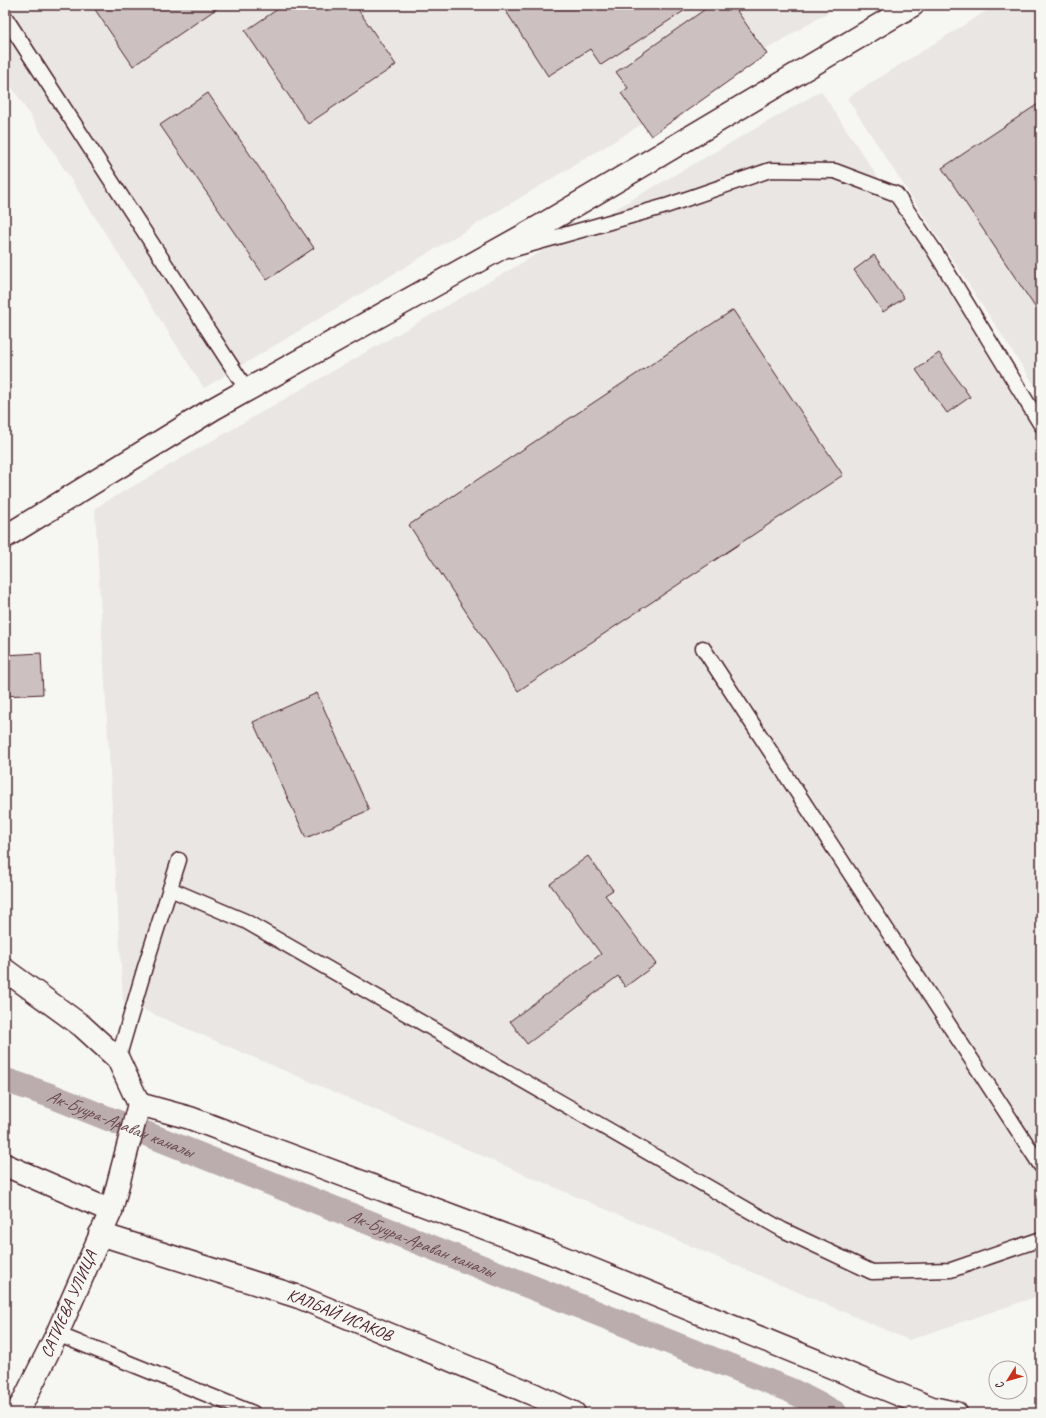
<svg xmlns="http://www.w3.org/2000/svg" width="1046" height="1418" font-family="Caveat,sans-serif">
<style>
.built{fill:#e9e6e3}
.lines{fill:none;stroke-linecap:round;stroke-linejoin:round}
.canal{stroke:#bbadae;stroke-width:25}
.building{fill:#ccc1c0;stroke:#4a1f2b}
.lane-casing{stroke:#4a1f2b;stroke-width:17}
.street-casing{stroke:#4a1f2b;stroke-width:25}
.secondary-casing{stroke:#4a1f2b;stroke-width:25}
.lane{stroke:#f6f6f2;stroke-width:14}
.street{stroke:#f6f6f2;stroke-width:22}
.secondary{stroke:#f6f6f2;stroke-width:22}
.labels{text-anchor:middle;stroke-width:4;stroke-linejoin:round;paint-order:stroke}
.street-label{font-size:17px;fill:#4a1f2b;stroke:#f6f6f2}
.water-label{font-size:18px;font-style:italic;fill:#6c4a52;stroke:#f6f6f2}
</style>
<rect width="100%" height="100%" fill="#f6f6f2"/>
<filter id="ink" filterUnits="userSpaceOnUse"><feTurbulence type="fractalNoise" baseFrequency=".025" numOctaves="2"/><feDisplacementMap in="SourceGraphic" scale="8" xChannelSelector="R" yChannelSelector="G"/><feConvolveMatrix kernelMatrix="1 2 1 2 8 2 1 2 1" color-interpolation-filters="sRGB"/></filter>
<g filter="url(#ink)">
<g class="built">
<path d="M5,5H840L204,388L5,76Z"/>
<path d="M996,5H1041V395L847,98Z"/>
<path d="M821,91L1041,426V1295L909,1340L123,1001L95,508Z"/>
</g>
<g class="lines">
<path class="canal" id="s1" d="M5,1080L49,1095L790,1390L835,1413"/>
</g>
<g class="building">
<path d="M92,5H222L133,66Z"/>
<path d="M284,5H355L396,65L308,124L245,31Z"/>
<path d="M502,5H693L601,65L590,49L548,76Z"/>
<path d="M711,5H745L737,11L767,54L651,136L621,93L628,88L616,72Z"/>
<path d="M208,93L314,248L267,280L160,125Z"/>
<path d="M1041,102V316L942,168Z"/>
<path d="M874,255L904,298L883,312L854,270Z"/>
<path d="M733,310L843,475L518,691L409,525Z"/>
<path d="M939,353L970,397L947,413L916,370Z"/>
<path d="M41,653L43,694L5,696V655Z"/>
<path d="M317,693L369,810L306,838L253,722Z"/>
<path d="M588,856L613,890L605,895L656,964L625,987L618,976L527,1044L510,1021L601,954L550,884Z"/>
</g>
<g class="lines">
<g class="lane-casing">
<g id="lane">
<path d="M5,17L247,390"/>
<path d="M511,250L666,206L770,170L835,171L896,194L934,250L1041,425"/>
<path d="M703,648L1041,1166"/>
<path d="M170,889L245,921L783,1230L872,1272L951,1270L1041,1239"/>
<path d="M118,1059L145,967L179,860"/>
<path d="M57,1334L253,1413"/>
</g>
</g>
<g class="street-casing">
<g id="street">
<path d="M5,537L213,409L537,228L913,5"/>
<path d="M139,1104L190,1118L552,1253L932,1408L956,1413"/>
<path d="M5,1165L111,1211"/>
</g>
</g>
<g class="secondary-casing">
<g id="secondary">
<path d="M5,970L82,1026L118,1059L139,1104L111,1211L57,1334L22,1404L15,1413"/>
<path id="s2" d="M100,1234L299,1297L535,1395L574,1413"/>
</g>
</g>
<use href="#lane" class="lane"/>
<use href="#street" class="street"/>
<use href="#secondary" class="secondary"/>
</g>
</g>
<g class="labels">
<g class="street-label">
<text transform="translate(68 1304) rotate(-66)" y="6">САТИЕВА УЛИЦА</text>
<text dy="6" stroke="none"><textPath href="#s2" startOffset="253">КАЛБАЙ ИСАКОВ</textPath></text>
</g>
<g class="water-label">
<text dy="6" stroke="none"><textPath href="#s1" startOffset="123">Ак-Буура-Араван каналы</textPath></text>
<text dy="6" stroke="none"><textPath href="#s1" startOffset="447">Ак-Буура-Араван каналы</textPath></text>
</g>
</g>
<rect width="1046" height="1418" fill="none" stroke="#f6f6f2" stroke-width="20"/>
<rect x="10" y="10" width="1026" height="1398" fill="none" stroke="#4a1f2b" stroke-width="1.5" filter="url(#ink)"/>
<g transform="translate(1008 1380) rotate(233)"><circle r="19" fill="#f6f6f2" stroke="#b1a0a2"/>
<path d="M0-3L7 15L0 10L-7 15Z" fill="#c8321e"/>
<text y="-6" font-size="11" font-weight="bold" text-anchor="middle" fill="#4a1f2b">С</text>
</g>
</svg>
